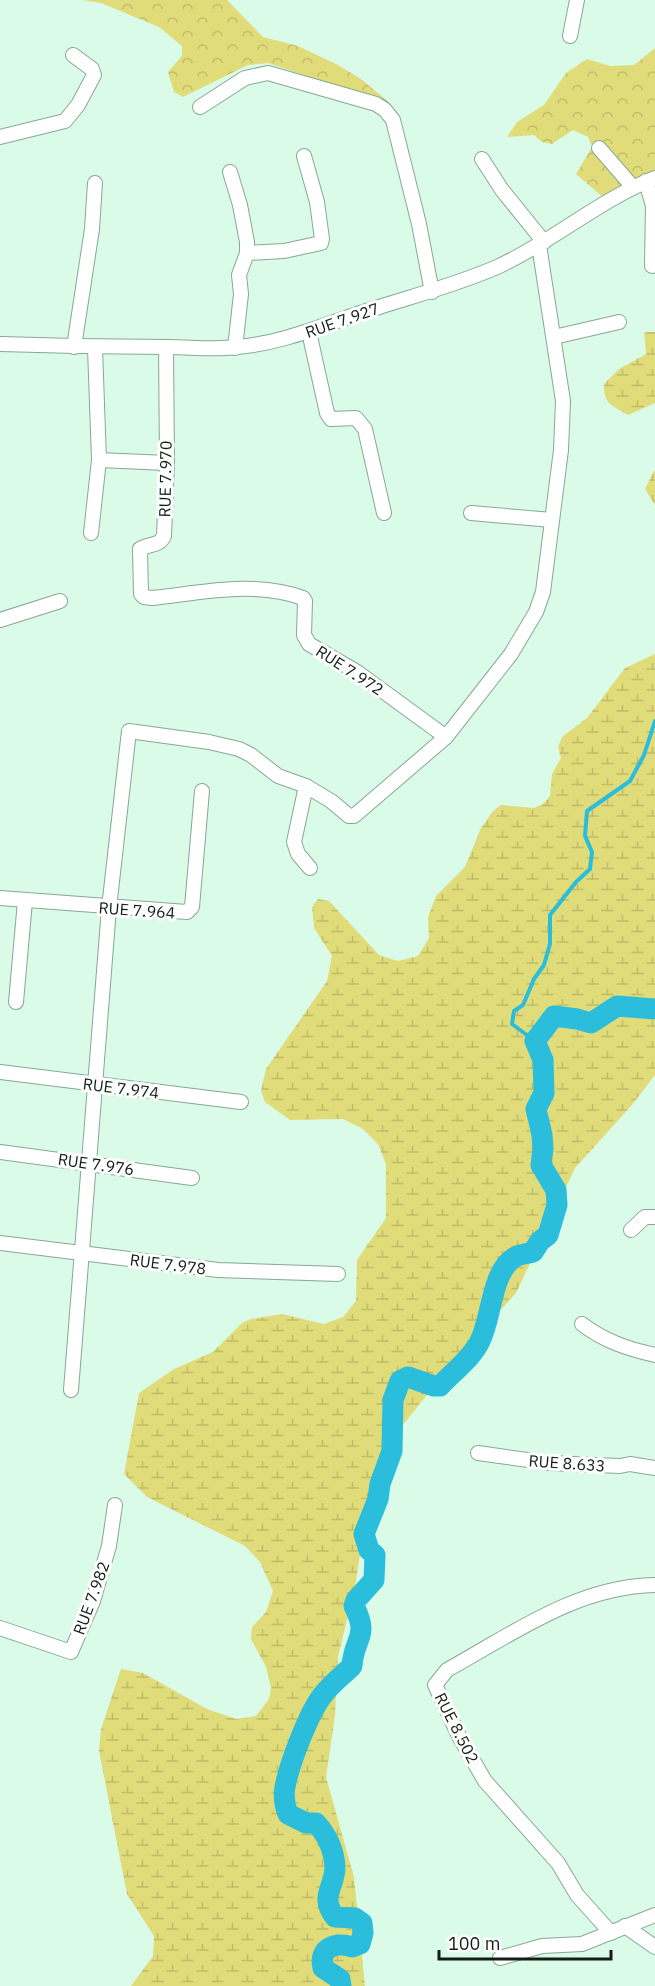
<svg xmlns="http://www.w3.org/2000/svg" width="655" height="1986" font-family="'IBM Plex Sans',sans-serif">
<style>
.forest{fill:url(#forest-crowns)}
.wetland{fill:url(#wetland-marsh)}
.lines{fill:none;stroke-linecap:round;stroke-linejoin:round}
.stream{stroke:#2bbddc;stroke-width:4}
.river{stroke:#2bbddc;stroke-width:21}
.street-casing{stroke:#88a796;stroke-width:16}
.street{stroke:#fff;stroke-width:14}
.labels{text-anchor:middle;stroke-width:6;stroke-linejoin:round;paint-order:stroke}
.street-label{font-size:16px;fill:#121e18;stroke:#fff}
</style>
<defs>
<pattern id="forest-crowns" width="20" height="18" patternUnits="userSpaceOnUse" patternTransform="scale(1.5)"><rect width="20" height="18" fill="#e1dc7a"/><path d="M2 6a3 3 0 1 1 6 0M12 15a3 3 0 1 1 6 0" fill="none" stroke="#c0bc69"/></pattern>
<pattern id="wetland-marsh" width="20" height="14" patternUnits="userSpaceOnUse" patternTransform="scale(1.5)"><rect width="20" height="14" fill="#e1dc7a"/><path d="M1 5h8M5 5V1M11 12h8M15 12V8" fill="none" stroke="#c0bc69"/></pattern>
</defs>
<rect width="100%" height="100%" fill="#dbfbe9"/>
<g class="forest">
<path d="M82,0H227L263,37L298,46L338,65L361,79L391,104L268,63L248,65L183,97L174,92L168,72L182,56V46L159,27L101,3Z"/>
<path d="M655,48V186L605,199L576,174L592,147L588,137L573,130L552,144L542,142L534,135L507,137L517,122L544,105L566,73L587,59L610,66L634,65Z"/>
</g>
<g class="wetland">
<path d="M644,332H655V403L628,415C613,406 603,404 604,384L619,369L646,354Z"/>
<path d="M654,471H655V505L645,489Z"/>
<path d="M655,654V1075L632,1105L575,1168L516,1293L452,1364L402,1426L369,1497L355,1587L338,1657L335,1716L326,1777L354,1877L365,1986H131L153,1956L154,1936L127,1894L99,1751L101,1729L121,1669L143,1673L207,1709L236,1719L256,1716L269,1699L271,1688L266,1667L251,1639L252,1627L266,1612L273,1591L260,1562L245,1546L147,1497L124,1474L139,1393L174,1369L213,1352L242,1323L251,1319L282,1314L324,1324L343,1317L356,1301L357,1260L386,1218V1164L378,1144L363,1129L343,1119L290,1120L265,1102L261,1091L266,1069L327,981L332,956L314,928L312,907L318,899L329,901L379,955L398,961L418,956L429,938L428,917L436,896L465,867L481,828L493,811L501,805L534,808L543,804L550,796L552,774L561,758L558,747L562,737L587,718L625,668Z"/>
</g>
<g class="lines">
<path class="stream" d="M535,1041L512,1024L514,1011L523,1005L534,979L544,965L550,944V915L576,882L590,869L592,852L585,836L587,811L630,781L644,755L655,721"/>
<path class="river" d="M341,1986L340,1979L323,1968C318,1947 336,1942 352,1947L360,1944L363,1933L362,1923L355,1918L335,1917C319,1897 335,1887 335,1867C334,1850 327,1835 316,1823H306L288,1814C284,1804 283,1793 286,1782C291,1760 309,1713 322,1696C331,1684 342,1676 352,1666C354,1636 370,1638 354,1606L356,1600L374,1580L375,1555L369,1550L364,1534L378,1499L380,1484L392,1451L393,1400L400,1381L408,1377L434,1386H440C453,1372 472,1358 480,1341C492,1318 491,1271 515,1257C520,1254 527,1254 533,1252L540,1241L548,1235L557,1205L556,1190L541,1165L543,1149L542,1135L536,1109L544,1093L543,1060L535,1041L554,1016L577,1019L591,1023L617,1006L655,1009"/>
<g class="street-casing">
<g id="street">
<path d="M570,36L577,0"/>
<path d="M200,107L245,78L268,73L376,104L385,110L393,120L419,224L432,292"/>
<path d="M0,137L65,121L78,105L94,75L92,69L73,55"/>
<path d="M599,148L632,186"/>
<path d="M482,159L502,190L544,242"/>
<path d="M230,172L240,205L247,242V253L239,275L241,294L235,348"/>
<path d="M646,181L653,206L652,266"/>
<path d="M247,253L284,251L321,243L322,239L317,202L304,156"/>
<path d="M309,332L327,413L331,419L356,418L365,429L384,513"/>
<path d="M554,337L619,322"/>
<path d="M0,344C56,346 112,347 168,347C191,347 214,350 237,347C286,343 330,322 376,308C417,295 458,284 497,267C552,242 599,200 655,178"/>
<path d="M74,347L92,229L95,183"/>
<path d="M166,347L167,463L164,536C159,547 149,543 140,549L141,594L144,597L152,598C200,593 256,580 303,598L305,601L304,635L309,644L357,672L446,737"/>
<path d="M99,460L167,463"/>
<path d="M471,513L552,520"/>
<path d="M91,533L99,460L95,348"/>
<path d="M0,620L60,601"/>
<path d="M306,786L294,842L298,854L310,868"/>
<path d="M0,898L187,912L192,907L202,791"/>
<path d="M16,1002L25,901"/>
<path d="M0,1072L241,1102"/>
<path d="M0,1152L192,1178"/>
<path d="M631,1230L645,1217H655"/>
<path d="M0,1243L218,1270L338,1274"/>
<path d="M582,1324C604,1341 628,1349 655,1355"/>
<path d="M71,1390L109,908L129,731L209,742L239,749L251,755L278,776L306,786L331,801L349,816H354L446,737L511,654L536,612L543,592L561,450L563,401L539,245"/>
<path d="M478,1453L549,1463L620,1466L630,1464L655,1468"/>
<path d="M0,1628L71,1652L93,1601L109,1546L115,1505"/>
<path d="M625,1926L655,1947"/>
<path d="M611,1933L577,1895L558,1863L485,1781L460,1738L435,1685L447,1670C512,1634 578,1586 655,1585"/>
<path d="M500,1958L542,1946L582,1944L655,1915"/>
</g>
</g>
<use href="#street" class="street"/>
</g>
<g class="labels">
<g class="street-label">
<text transform="translate(342 320) rotate(-19)" y="6">RUE 7.927</text>
<text transform="translate(165 479) rotate(-89)" y="6">RUE 7.970</text>
<text transform="translate(350 670) rotate(33)" y="6">RUE 7.972</text>
<text transform="translate(137 910) rotate(4)" y="6">RUE 7.964</text>
<text transform="translate(121 1088) rotate(7)" y="6">RUE 7.974</text>
<text transform="translate(96 1164) rotate(8)" y="6">RUE 7.976</text>
<text transform="translate(168 1264) rotate(7)" y="6">RUE 7.978</text>
<text transform="translate(567 1463) rotate(4)" y="6">RUE 8.633</text>
<text transform="translate(91 1598) rotate(-70)" y="6">RUE 7.982</text>
<text transform="translate(457 1728) rotate(63)" y="6">RUE 8.502</text>
</g>
</g>
<path d="M439 1950v9h172v-9" fill="none" stroke="#121e18" stroke-width="3"/>
<text x="448" y="1950" font-size="18" fill="#121e18" stroke="#ffffff" stroke-width="4.5" paint-order="stroke">100 m</text>
</svg>
